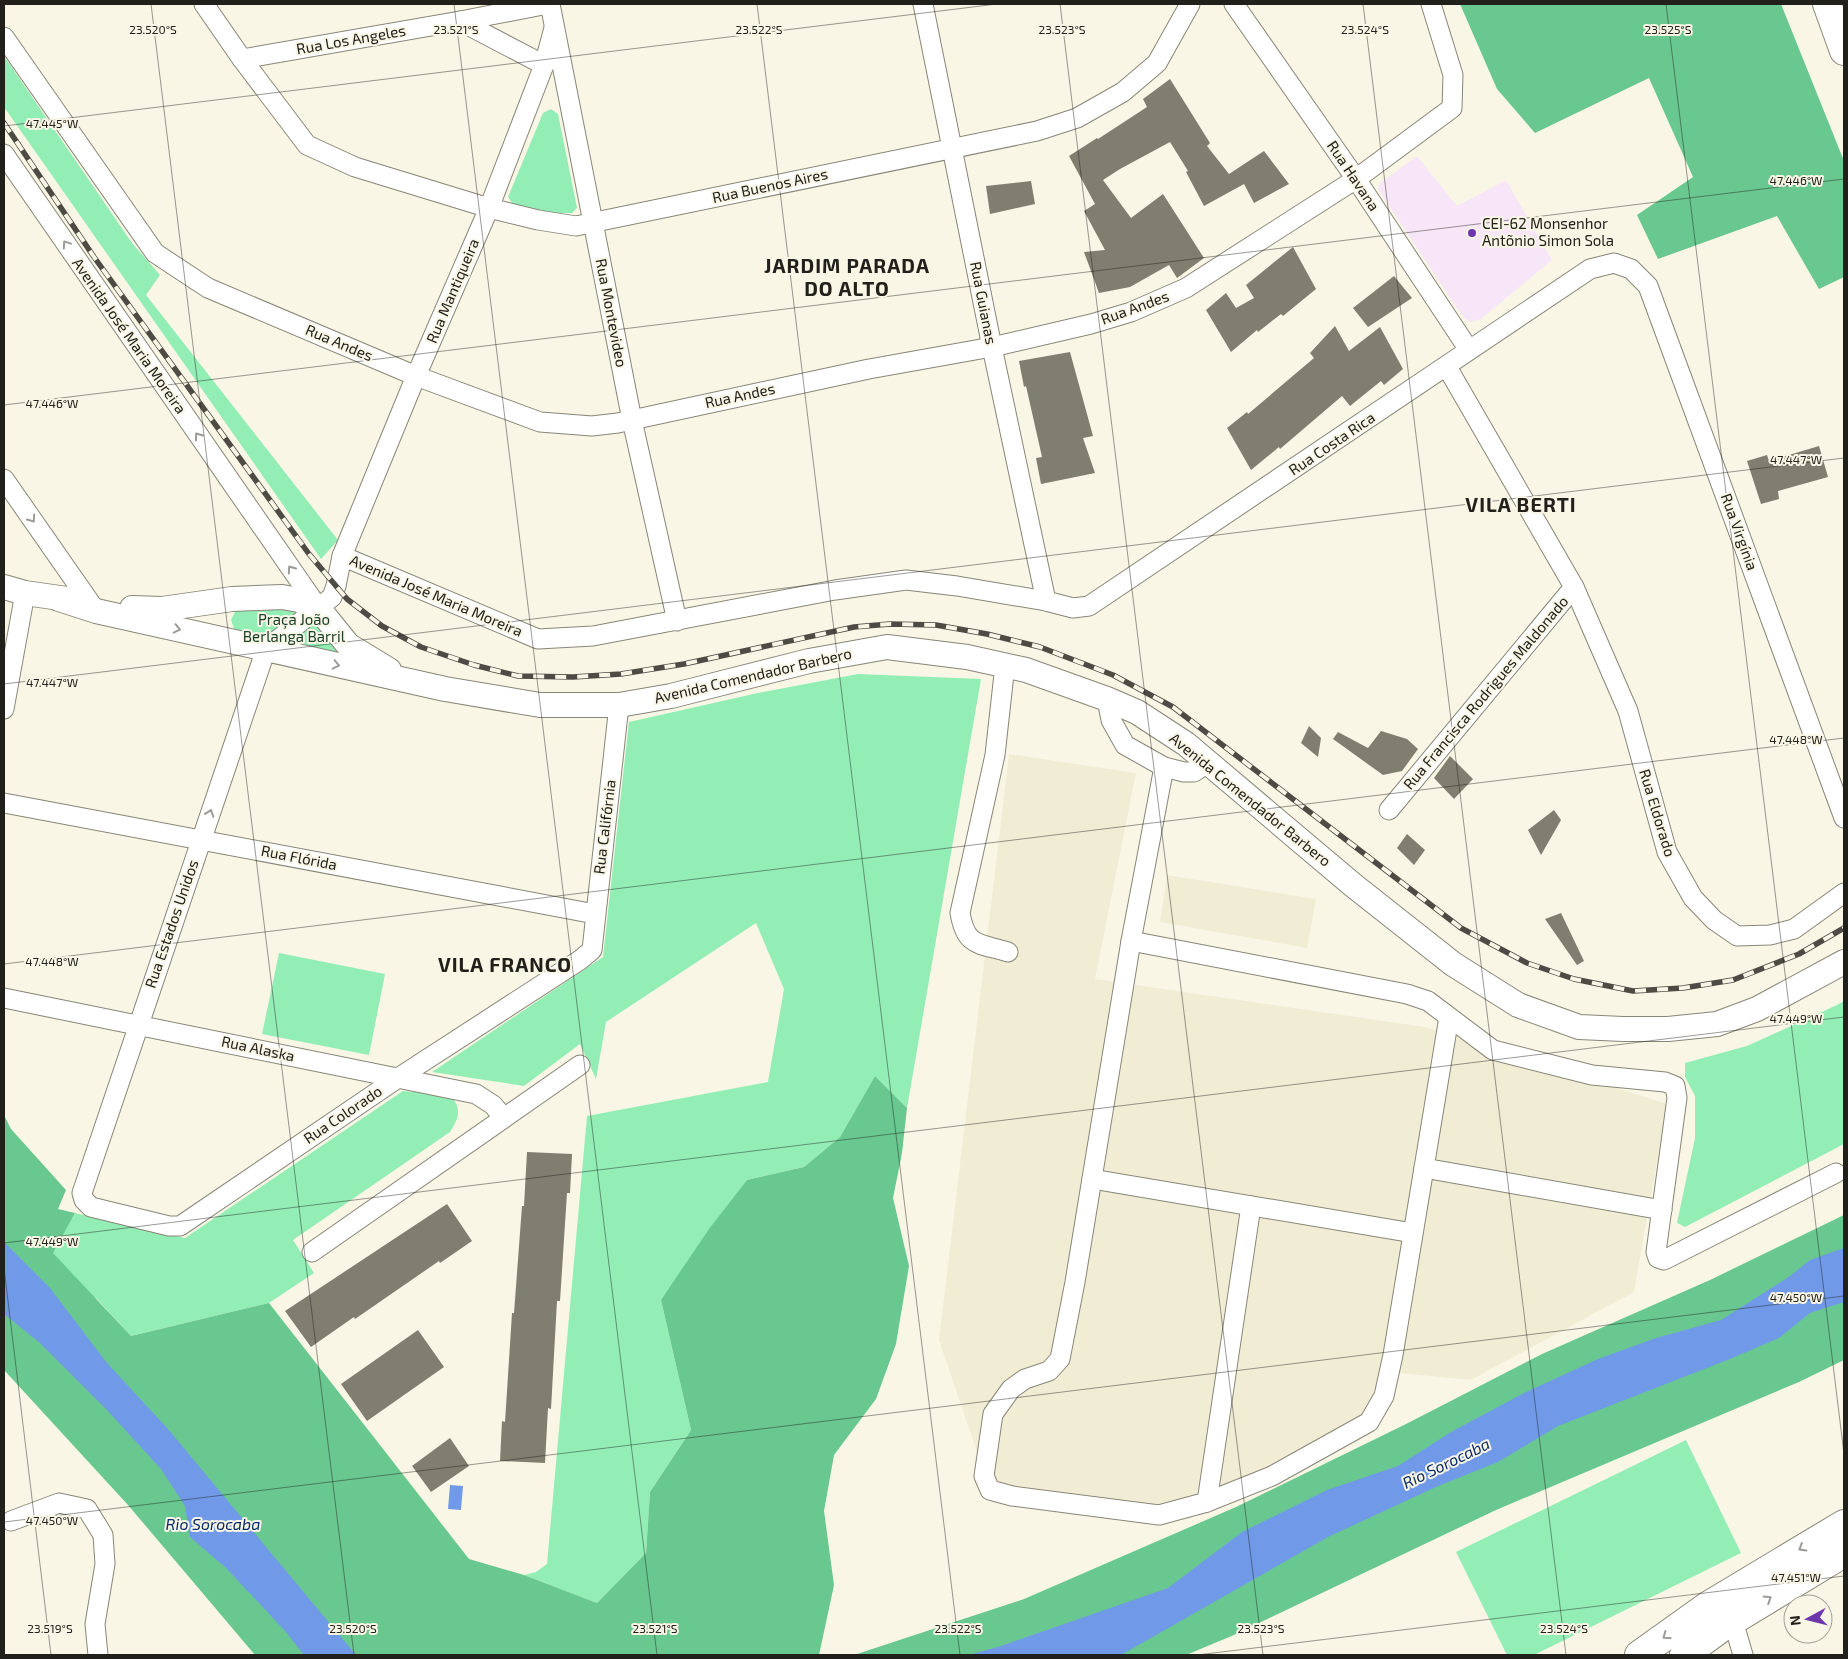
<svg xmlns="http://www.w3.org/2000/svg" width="1848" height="1659" font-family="'Exo 2',sans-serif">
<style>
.built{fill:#f1edd5}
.education{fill:#f6e6f8}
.green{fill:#93eeb6}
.forest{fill:#69c88f}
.water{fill:#709ae7}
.building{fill:#807e6f}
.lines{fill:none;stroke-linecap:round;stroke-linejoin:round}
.minor-casing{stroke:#888677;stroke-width:21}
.major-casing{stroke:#888677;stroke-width:26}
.highway-casing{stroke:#888677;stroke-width:30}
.minor{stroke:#fff;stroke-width:19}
.major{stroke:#fff;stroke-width:24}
.highway{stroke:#fff;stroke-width:28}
.rail-casing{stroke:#4d4b44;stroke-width:5.5}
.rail{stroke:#f9f6e6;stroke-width:4;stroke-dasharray:11;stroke-linecap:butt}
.oneway{stroke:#9c9b98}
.ticks{fill:none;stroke:#22201b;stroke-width:1;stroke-opacity:0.45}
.poi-dot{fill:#6e36ad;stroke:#f9f6e6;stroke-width:2}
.labels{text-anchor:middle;stroke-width:4;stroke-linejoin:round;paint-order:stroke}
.street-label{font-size:15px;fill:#22201b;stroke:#f9f6e6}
.poi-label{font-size:15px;fill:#22201b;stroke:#f9f6e6;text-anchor:start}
.park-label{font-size:15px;fill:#184029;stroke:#f9f6e6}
.water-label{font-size:16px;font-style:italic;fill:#092c6e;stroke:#f9f6e6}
.district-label{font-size:20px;font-weight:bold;letter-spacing:1px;fill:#22201b;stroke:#f9f6e6}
.ticks-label{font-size:12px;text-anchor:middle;fill:#22201b;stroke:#f9f6e6;stroke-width:4;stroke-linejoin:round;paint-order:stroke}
</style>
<rect width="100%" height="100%" fill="#f9f6e6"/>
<g class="built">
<path d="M1009,754L1136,773L1095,979L1425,1027L1667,1104L1634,1292L1471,1380L1389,1372L1369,1422L1159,1515L990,1490L939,1340Z"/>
<path d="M1167,875L1316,899L1307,948L1160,922Z"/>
</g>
<path class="education" d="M1417,156L1457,206L1506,180L1552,260L1481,319L1470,322L1462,316L1378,189L1379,184Z"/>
<g class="green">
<path d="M4,56L132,243L160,275L146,295L338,540L321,559L4,107Z"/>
<path d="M551,109L558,114L577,208L572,213H539L512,203L508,197L543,113Z"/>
<path d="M294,607L311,612L372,670L264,642L234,629L231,620L236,610Z"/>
<path d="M858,674L981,679L907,1108L875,1076L840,1137L804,1167L747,1180L661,1300L691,1430L650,1492L646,1553L597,1603L524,1575L536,1572L547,1564L587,1116L768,1082L784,989L756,923L606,1022L596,1079L580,1044L524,1086L432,1072L603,957L629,722L758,693Z"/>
<path d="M279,953L385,974L369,1055L262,1034Z"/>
<path d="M1844,1001V1144L1685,1227L1677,1223L1695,1138V1096L1685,1077V1063L1747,1046L1837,1005Z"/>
<path d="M403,1091L435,1094L454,1100C462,1112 457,1120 450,1132L293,1240L314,1273L269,1303L131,1336L96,1298L70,1315L38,1277L75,1213L185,1238Z"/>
<path d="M1686,1440L1741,1553L1534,1655H1507L1456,1552Z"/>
</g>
<g class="forest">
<path d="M1460,4H1781L1844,161V277L1819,289L1777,216L1658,259L1637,215L1693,177L1649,78L1535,133L1497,89Z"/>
<path d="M875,1076L907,1108L902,1153L893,1198L909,1266L896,1344L876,1399L834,1455L824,1511L834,1585L819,1655H255L128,1505L4,1370V1115L11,1129L66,1190L58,1209L75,1213L53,1253L131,1336L269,1303L469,1559L524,1575L597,1603L646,1553L650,1492L691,1430L661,1300L709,1229L747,1180L804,1167L840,1137Z"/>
<path d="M1844,1215V1360L1799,1382L1496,1510L1234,1635L1186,1655H854L1024,1599L1236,1507L1406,1424L1542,1354L1710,1280Z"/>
</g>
<g class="water">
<path d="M4,1242L50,1288L107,1363L168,1429L356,1655H304L286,1632L226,1568L190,1537L185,1506L161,1469L106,1409L40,1343L4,1314Z"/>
<path d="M1844,1248V1302L1810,1313L1779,1338L1730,1359L1558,1426L1498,1462L1436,1487L1328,1537L1121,1655H969L1001,1646L1168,1588L1242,1532L1327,1490L1398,1466L1451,1432L1524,1393L1598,1359L1656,1338L1721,1320L1790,1276L1810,1260Z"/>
<path d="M450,1485L463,1486L461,1510L448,1509Z"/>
</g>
<g class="building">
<path d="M1170,79L1210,143L1207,146L1229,174L1264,151L1289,184L1254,203L1244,184L1204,206L1186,172L1188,171L1170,142L1120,169L1103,180L1131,218L1163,194L1204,258L1177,278L1169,265L1130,287L1099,293L1084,252L1105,250L1084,211L1095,204L1069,156L1097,138L1098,139L1147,107L1143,99Z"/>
<path d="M1031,181L1035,204L990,214L986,186Z"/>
<path d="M1293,247L1316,289L1283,316L1281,314L1258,332L1257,330L1231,352L1206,310L1226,293L1236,308L1254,298L1246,285Z"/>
<path d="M1394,276L1412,298L1368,327L1353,308Z"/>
<path d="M1335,326L1349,351L1380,327L1403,369L1384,385L1381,381L1350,406L1342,396L1280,449L1279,447L1251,470L1227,428L1247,412L1248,414L1314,358L1310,353Z"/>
<path d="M1070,352L1093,436L1083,438L1095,473L1041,484L1036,458L1042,457L1026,386L1024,387L1019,361Z"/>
<path d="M1819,446L1828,477L1778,491L1779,499L1761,504L1747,461L1767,455L1769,461Z"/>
<path d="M1309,726L1321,738L1318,757L1301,743Z"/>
<path d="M1381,731L1407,739L1418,749L1402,771L1383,775L1333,739L1338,732L1368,748Z"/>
<path d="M1450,756L1473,779L1454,799L1434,778Z"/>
<path d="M1554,810L1561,820L1541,855L1528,830Z"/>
<path d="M1407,834L1425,850L1414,865L1397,848Z"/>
<path d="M1561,913L1584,961L1577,965L1545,919Z"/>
<path d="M527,1152L572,1154L570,1193H567L560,1301H557L551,1409L548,1408L545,1463L500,1461L502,1421L505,1422L512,1313H514L522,1206H524Z"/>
<path d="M447,1204L472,1241L440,1263L439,1261L355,1319L354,1317L311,1347L285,1311Z"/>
<path d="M418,1330L444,1367L367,1421L341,1384Z"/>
<path d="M450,1438L469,1466L431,1492L412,1466Z"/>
</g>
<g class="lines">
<g class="minor-casing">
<g id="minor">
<path d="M204,4L242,59L307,145L355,167L489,208L538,220L576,226L1037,131L1077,118L1123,92L1157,63L1190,4"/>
<path d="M550,4L632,420L677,621"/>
<path d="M923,4L992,347L1046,601"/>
<path d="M1234,4L1356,179L1469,350"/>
<path d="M460,21L544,65"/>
<path d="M4,37L155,253L208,288L416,376L540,422L592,426L618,423L869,369L992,347L1091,324L1131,312L1186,288L1356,179L1452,108L1453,75L1431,4"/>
<path d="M242,59L460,21L548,4"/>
<path d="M4,154L319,609"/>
<path d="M4,479L96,611"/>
<path d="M342,556L416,376L489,208L544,65L554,28"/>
<path d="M1574,587L1628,711L1667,852L1693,898L1714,920L1737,936L1770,935L1794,929L1844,893"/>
<path d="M1005,665L995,755L960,913C966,947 978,943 1008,952"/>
<path d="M1107,699L1111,720L1125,745L1164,767L1184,772H1194L1208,763"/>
<path d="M619,705L592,950L580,960L398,1078L180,1226H169L91,1207L84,1200L82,1193L266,649L332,597L336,586L342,556L538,639L593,636L835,590L906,580L957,586L1046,601L1073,608L1089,606L1590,269L1614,263L1631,269L1648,286L1844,818"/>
<path d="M4,709L25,593"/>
<path d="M1164,767L1131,941L1075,1282L1060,1359L1049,1371L1025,1379L1011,1389L993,1414L984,1476L990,1490L1012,1496L1159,1515L1207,1502L1272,1476L1369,1422L1384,1396L1393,1355L1449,1017"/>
<path d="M4,803L595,914"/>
<path d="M1389,810L1574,587L1447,367"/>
<path d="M1131,941L1407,994L1428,1001L1493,1050L1592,1075L1665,1082L1675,1086L1677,1098L1656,1252L1658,1258L1664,1260L1836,1173"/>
<path d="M4,998L476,1094L493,1105L504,1118"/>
<path d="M1424,1168L1662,1210"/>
<path d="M1092,1179L1413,1233"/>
<path d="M312,1252L580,1065"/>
<path d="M1207,1502L1251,1206"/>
<path d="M11,1521L59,1503L87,1509L103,1535L105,1564L95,1624L98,1655"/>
<path d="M1733,1621L1743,1655"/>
</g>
</g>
<g class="major-casing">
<g id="major">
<path d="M4,587L25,593L74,600"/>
<path d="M59,599L96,611L445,689L540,705H619L671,696L809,661L887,647L967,657L1026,670L1107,699L1137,712L1186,744L1353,885L1453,964L1518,1005L1579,1027L1623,1029H1668L1717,1024L1757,1009L1844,962"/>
<path d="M132,608L162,609L232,599L282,597L299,600L319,609L348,645L389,670"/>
</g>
</g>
<g class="highway-casing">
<g id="highway">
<path d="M1827,4L1844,51"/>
<path d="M1639,1655L1709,1605L1844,1524"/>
<path d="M1684,1655L1724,1626L1844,1553"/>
</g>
</g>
<use href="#minor" class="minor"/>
<use href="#major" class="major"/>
<use href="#highway" class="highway"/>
<g class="rail-casing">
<path id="rail" d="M4,123L94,257L309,554L347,599L382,626L421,647L474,665L518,676L573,677L621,674L684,664L854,627L890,624L936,625L987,634L1040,647L1113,675L1173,707L1461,928L1527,963L1574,979L1633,991L1683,988L1733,980L1799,954L1844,928"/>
</g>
<use href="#rail" class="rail"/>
</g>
<defs><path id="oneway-chevron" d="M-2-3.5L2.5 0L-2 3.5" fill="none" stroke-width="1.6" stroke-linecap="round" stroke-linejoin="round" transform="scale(1.25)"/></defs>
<g class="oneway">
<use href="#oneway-chevron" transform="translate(66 244) rotate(-124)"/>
<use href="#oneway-chevron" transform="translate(198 436) rotate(-125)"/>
<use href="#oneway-chevron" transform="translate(32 519) rotate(55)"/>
<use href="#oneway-chevron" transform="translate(291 569) rotate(-125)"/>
<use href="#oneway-chevron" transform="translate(177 629) rotate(13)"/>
<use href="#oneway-chevron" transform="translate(336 665) rotate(13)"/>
<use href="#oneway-chevron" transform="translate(210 813) rotate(-71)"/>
<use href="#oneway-chevron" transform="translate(1802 1548) rotate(149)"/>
<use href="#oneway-chevron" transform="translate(1768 1599) rotate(-32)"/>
<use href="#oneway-chevron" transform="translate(1666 1636) rotate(144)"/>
</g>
<path class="ticks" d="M151,4L354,1655M454,4L657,1655M757,4L960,1655M1060,4L1263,1655M1363,4L1566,1655M1666,4L1844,1454M4,126L997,4M4,405L1844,179M4,684L1844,458M4,964L1844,738M4,1243L1844,1017M4,1268L51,1655M4,1522L1844,1296M1197,1655L1844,1576"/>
<circle class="poi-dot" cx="1472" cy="233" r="5"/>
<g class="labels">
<g class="street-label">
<text transform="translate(351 40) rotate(-10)" y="5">Rua Los Angeles</text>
<text transform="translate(1353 176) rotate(56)" y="5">Rua Havana</text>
<text transform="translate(770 186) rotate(-12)" y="5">Rua Buenos Aires</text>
<text transform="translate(453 291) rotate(-67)" y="5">Rua Mantiqueira</text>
<text transform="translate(983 303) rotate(79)" y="5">Rua Guianas</text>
<text transform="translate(1135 308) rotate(-20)" y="5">Rua Andes</text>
<text transform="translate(611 313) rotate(79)" y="5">Rua Montevideo</text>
<text transform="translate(129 336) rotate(55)" y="5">Avenida José Maria Moreira</text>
<text transform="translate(339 343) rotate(23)" y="5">Rua Andes</text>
<text transform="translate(740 396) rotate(-12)" y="5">Rua Andes</text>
<text transform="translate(1332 444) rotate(-34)" y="5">Rua Costa Rica</text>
<text transform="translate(1739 532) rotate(70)" y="5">Rua Virgínia</text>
<text transform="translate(436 596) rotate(23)" y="5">Avenida José Maria Moreira</text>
<text transform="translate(753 676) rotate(-13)" y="5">Avenida Comendador Barbero</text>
<text transform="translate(1486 693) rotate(-50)" y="5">Rua Francisca Rodrigues Maldonado</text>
<text transform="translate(1250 800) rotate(39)" y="5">Avenida Comendador Barbero</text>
<text transform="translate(1657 813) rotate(73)" y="5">Rua Eldorado</text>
<text transform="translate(605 827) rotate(-83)" y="5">Rua Califórnia</text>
<text transform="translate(299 858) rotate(11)" y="5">Rua Flórida</text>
<text transform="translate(172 924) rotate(-71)" y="5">Rua Estados Unidos</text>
<text transform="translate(258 1049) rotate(12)" y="5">Rua Alaska</text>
<text transform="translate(343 1115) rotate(-34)" y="5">Rua Colorado</text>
</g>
<g class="poi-label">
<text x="1482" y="229">CEI-62 Monsenhor<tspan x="1482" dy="17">Antõnio Simon Sola</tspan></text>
</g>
<g class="park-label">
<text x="294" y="625">Praça João<tspan x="294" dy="17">Berlanga Barril</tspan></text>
</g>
<g class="water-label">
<text transform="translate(1446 1463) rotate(-26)" y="6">Rio Sorocaba</text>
<text x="213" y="1530">Rio Sorocaba</text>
</g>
<g class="district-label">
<text x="847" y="273">JARDIM PARADA<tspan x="847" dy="23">DO ALTO</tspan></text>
<text x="1521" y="512">VILA BERTI</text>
<text x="505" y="972">VILA FRANCO</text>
</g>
</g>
<g class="ticks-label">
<text x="153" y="34">23.520°S</text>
<text x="456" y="34">23.521°S</text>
<text x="759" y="34">23.522°S</text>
<text x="1062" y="34">23.523°S</text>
<text x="1365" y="34">23.524°S</text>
<text x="1668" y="34">23.525°S</text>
<text x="52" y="128">47.445°W</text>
<text x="1796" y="185">47.446°W</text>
<text x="52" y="408">47.446°W</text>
<text x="1796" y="464">47.447°W</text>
<text x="52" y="687">47.447°W</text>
<text x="1796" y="744">47.448°W</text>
<text x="52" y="966">47.448°W</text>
<text x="1796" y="1023">47.449°W</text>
<text x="52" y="1246">47.449°W</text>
<text x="1796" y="1302">47.450°W</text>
<text x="52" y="1525">47.450°W</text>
<text x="1796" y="1582">47.451°W</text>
<text x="50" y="1633">23.519°S</text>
<text x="353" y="1633">23.520°S</text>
<text x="655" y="1633">23.521°S</text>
<text x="958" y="1633">23.522°S</text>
<text x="1261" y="1633">23.523°S</text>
<text x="1564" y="1633">23.524°S</text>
</g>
<rect width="1848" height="1659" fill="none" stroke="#22201b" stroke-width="10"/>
<g transform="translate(1808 1619) rotate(263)"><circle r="24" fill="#f9f6e6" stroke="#a3a095"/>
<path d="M0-4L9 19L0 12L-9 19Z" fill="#6e36ad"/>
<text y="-8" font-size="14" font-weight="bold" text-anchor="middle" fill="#22201b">N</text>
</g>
</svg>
